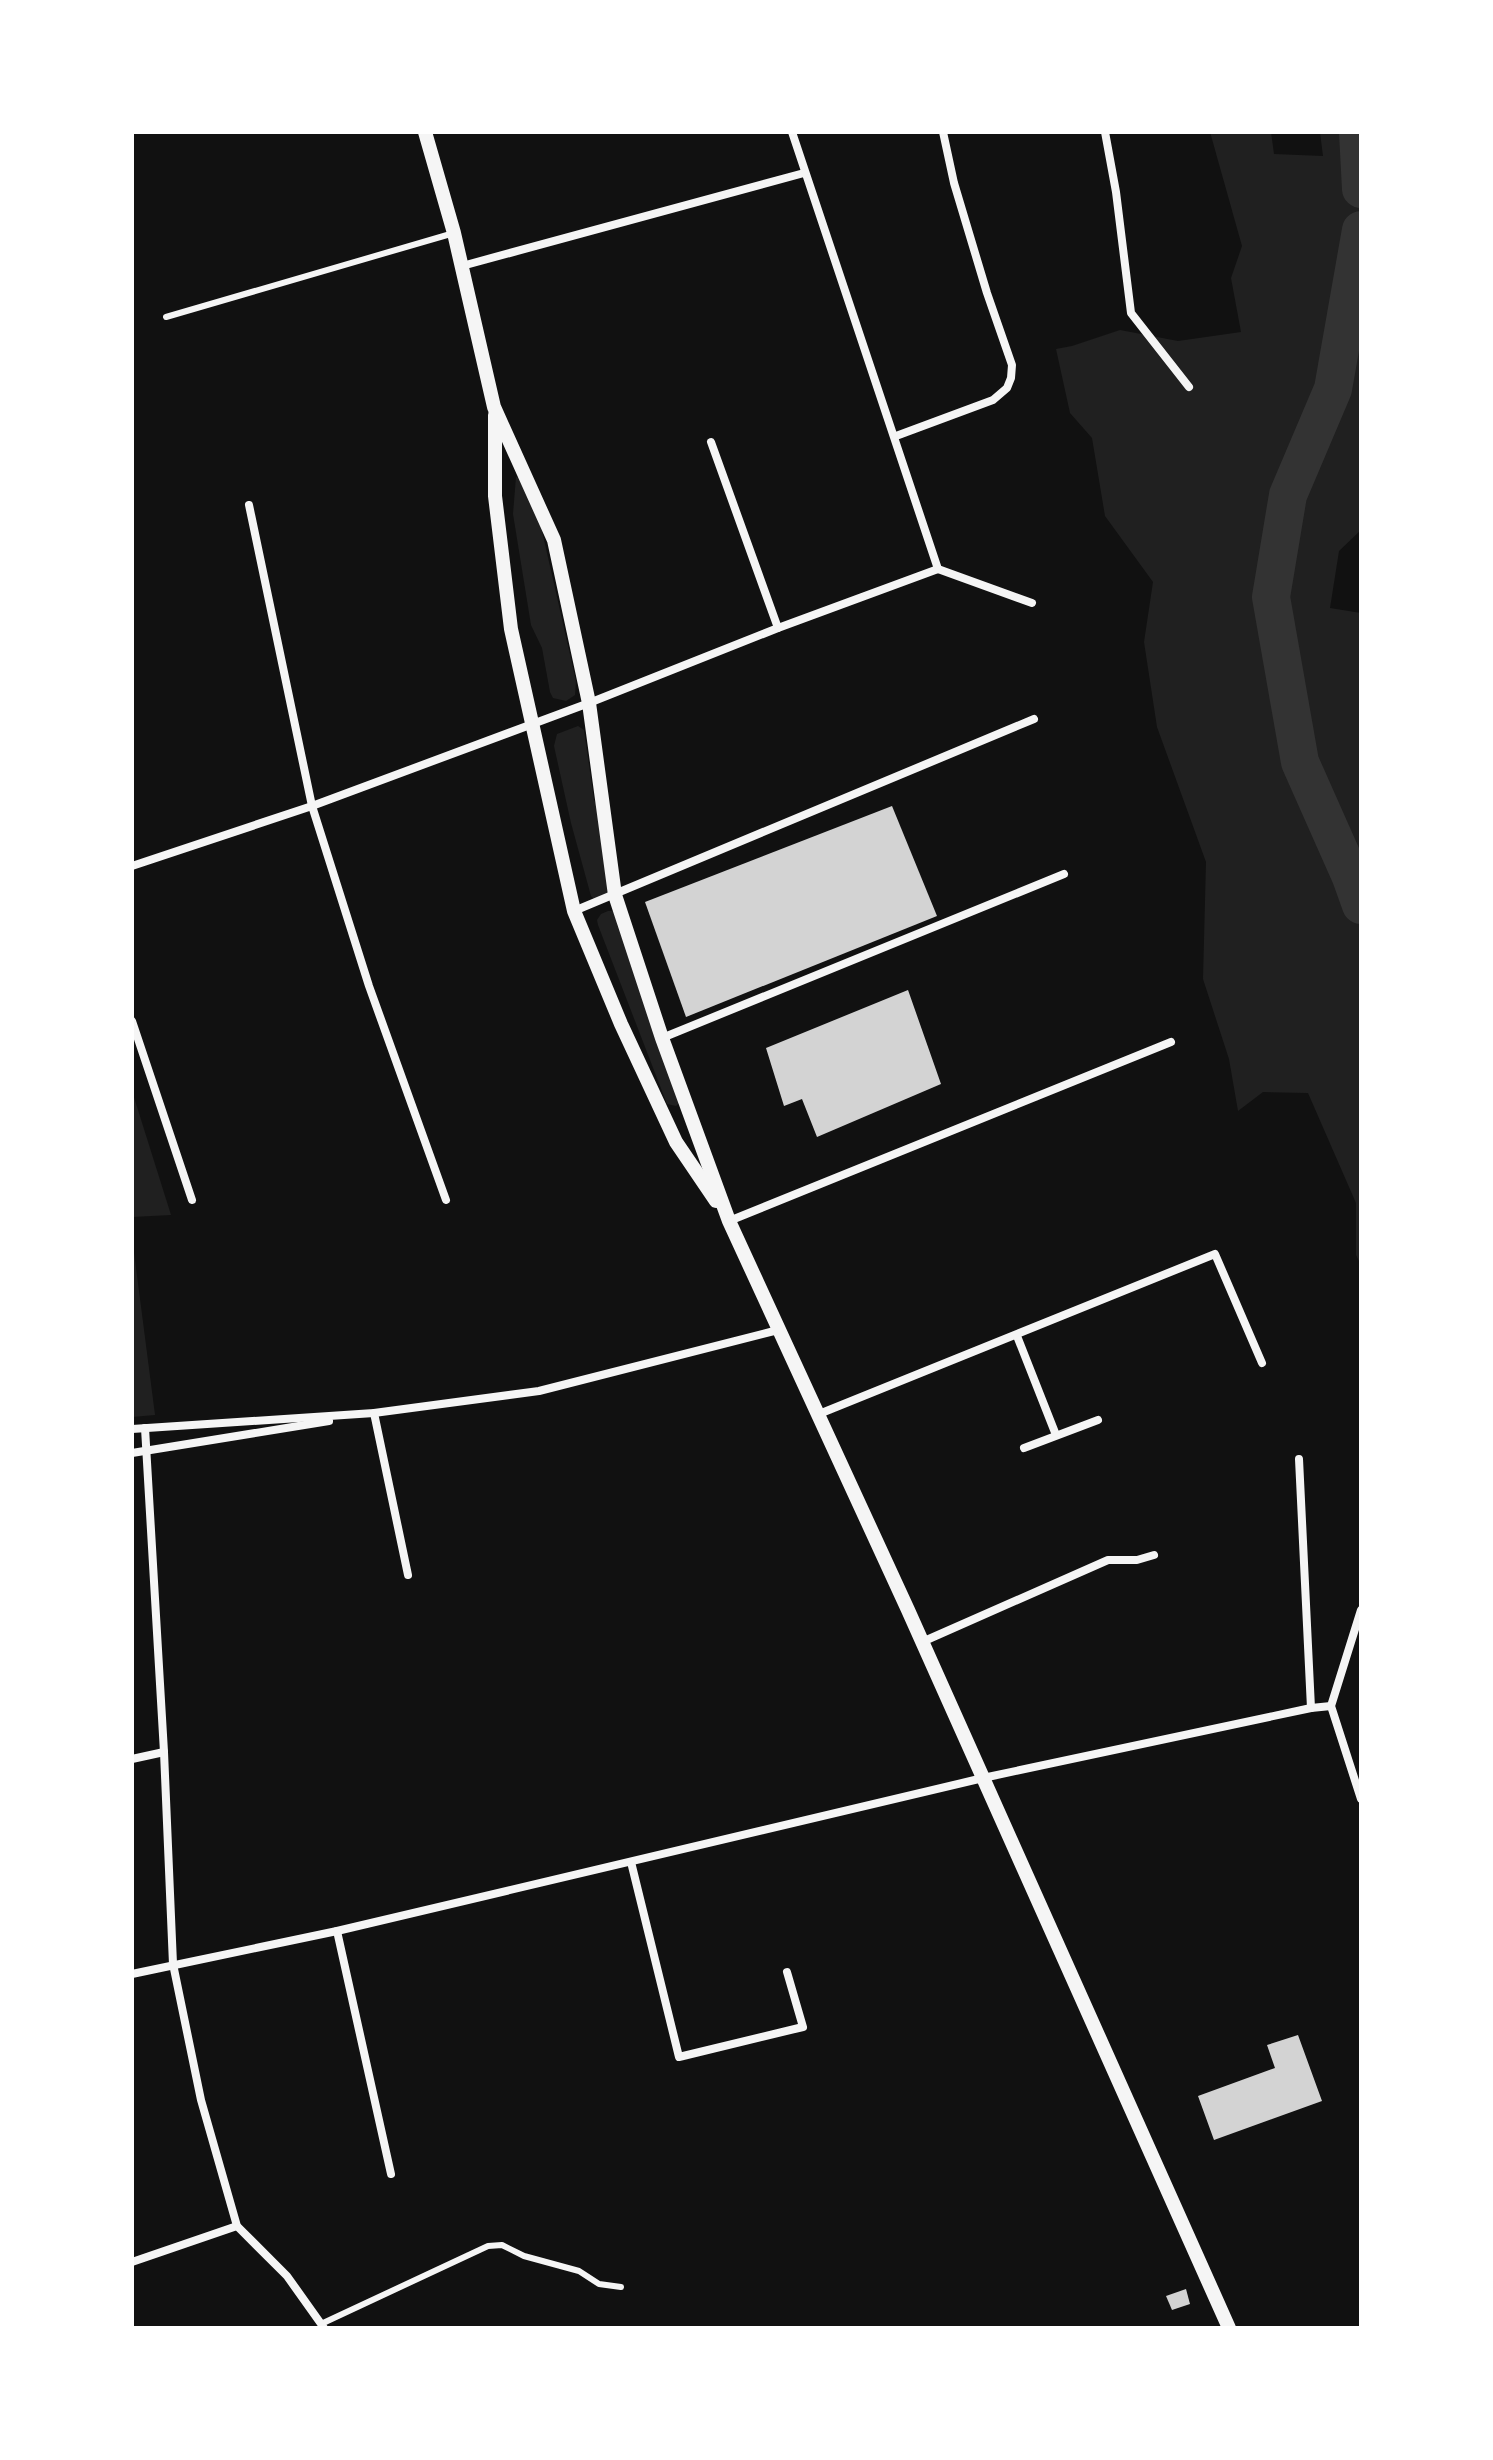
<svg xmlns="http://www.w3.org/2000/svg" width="1493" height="2460" font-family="'Public Sans',sans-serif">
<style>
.green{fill:#202020}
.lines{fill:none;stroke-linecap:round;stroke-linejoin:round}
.river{stroke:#333;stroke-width:38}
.building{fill:#d3d3d3}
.service{stroke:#f5f5f5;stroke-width:6}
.minor{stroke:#f5f5f5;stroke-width:8}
.tertiary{stroke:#f5f5f5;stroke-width:14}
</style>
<rect width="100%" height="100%" fill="#111"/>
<g class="green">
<path d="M1210,132H1271L1274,154L1323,156L1320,132H1361V530L1339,551L1330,608L1361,613V1265L1356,1255V1203L1308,1093L1263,1092L1238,1111L1229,1059L1203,979L1206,862L1157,727L1144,642L1153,582L1105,516L1092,438L1070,413L1056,349L1072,346L1120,330L1178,341L1241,332L1231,278L1242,246Z"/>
<path d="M516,477L522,478L537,509L576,681L575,695L566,701L553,698L550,692L542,648L531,625L513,514Z"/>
<path d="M578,726L584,730L594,800L605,820L609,894L594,899L591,896L571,823L554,746L557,734Z"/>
<path d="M608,911H614L617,917V925L684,1099L676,1106L667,1104L598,925L597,920L601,914Z"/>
<path d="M132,1091L171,1215L132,1217Z"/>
<path d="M132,1237L155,1415L132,1417Z"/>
</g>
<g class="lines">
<g class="river">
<path d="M1358,132L1361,189"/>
<path d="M1361,230L1333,389L1288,495L1271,597L1300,762L1351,877L1361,905"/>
</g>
</g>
<g class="building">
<path d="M892,806L937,916L686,1017L645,902Z"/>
<path d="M908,990L941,1084L817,1137L802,1099L784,1106L766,1048Z"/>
<path d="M1298,2035L1322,2101L1214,2140L1198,2096L1275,2068L1267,2045Z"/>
<path d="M1186,2289L1190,2304L1172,2310L1166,2296Z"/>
</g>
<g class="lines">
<g class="service">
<path d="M166,317L454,233"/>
<path d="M321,2324L488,2246L502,2245L524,2256L579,2271L599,2284L621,2287"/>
</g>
<g class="minor">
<path d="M792,132L938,569"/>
<path d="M1105,132L1116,192L1131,313L1189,387"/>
<path d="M462,266L804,173"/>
<path d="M896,436L993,400L1007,388L1011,378L1012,365L987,293L954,183L943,132"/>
<path d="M711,442L778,628"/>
<path d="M249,505L312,806L369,986L446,1200"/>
<path d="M132,866L312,806L589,703L778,628L938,569L1032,603"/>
<path d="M574,911L1034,719"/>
<path d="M132,1021L192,1200"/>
<path d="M662,1038L1064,874"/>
<path d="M729,1221L1171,1042"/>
<path d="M1017,1336L1056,1435"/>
<path d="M374,1413L408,1575"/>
<path d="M819,1414L1215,1254L1262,1363"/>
<path d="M145,1428L164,1752L173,1964L201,2100L237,2226L287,2276L324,2328"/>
<path d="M132,1429L374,1413L539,1391L778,1330"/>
<path d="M1024,1448L1098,1420"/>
<path d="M132,1453L329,1421"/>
<path d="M1299,1459L1311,1708"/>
<path d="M1361,1610L1331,1706L1361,1799"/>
<path d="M922,1642L1108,1560H1137L1154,1555"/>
<path d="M132,1759L164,1752"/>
<path d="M631,1862L679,2057L803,2027L787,1972"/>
<path d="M337,1931L391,2174"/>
<path d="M132,1974L337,1931L983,1778L1311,1708L1331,1706"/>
<path d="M132,2262L237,2226"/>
</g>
<g class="tertiary">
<path d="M425,132L454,233L494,407L554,540L589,703L615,895L662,1038L729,1221L908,1610L1229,2328"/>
<path d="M495,415V496L511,629L574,911L621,1024L676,1142L716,1201"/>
</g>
</g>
<rect width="1493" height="2460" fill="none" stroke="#ffffff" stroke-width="268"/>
</svg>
